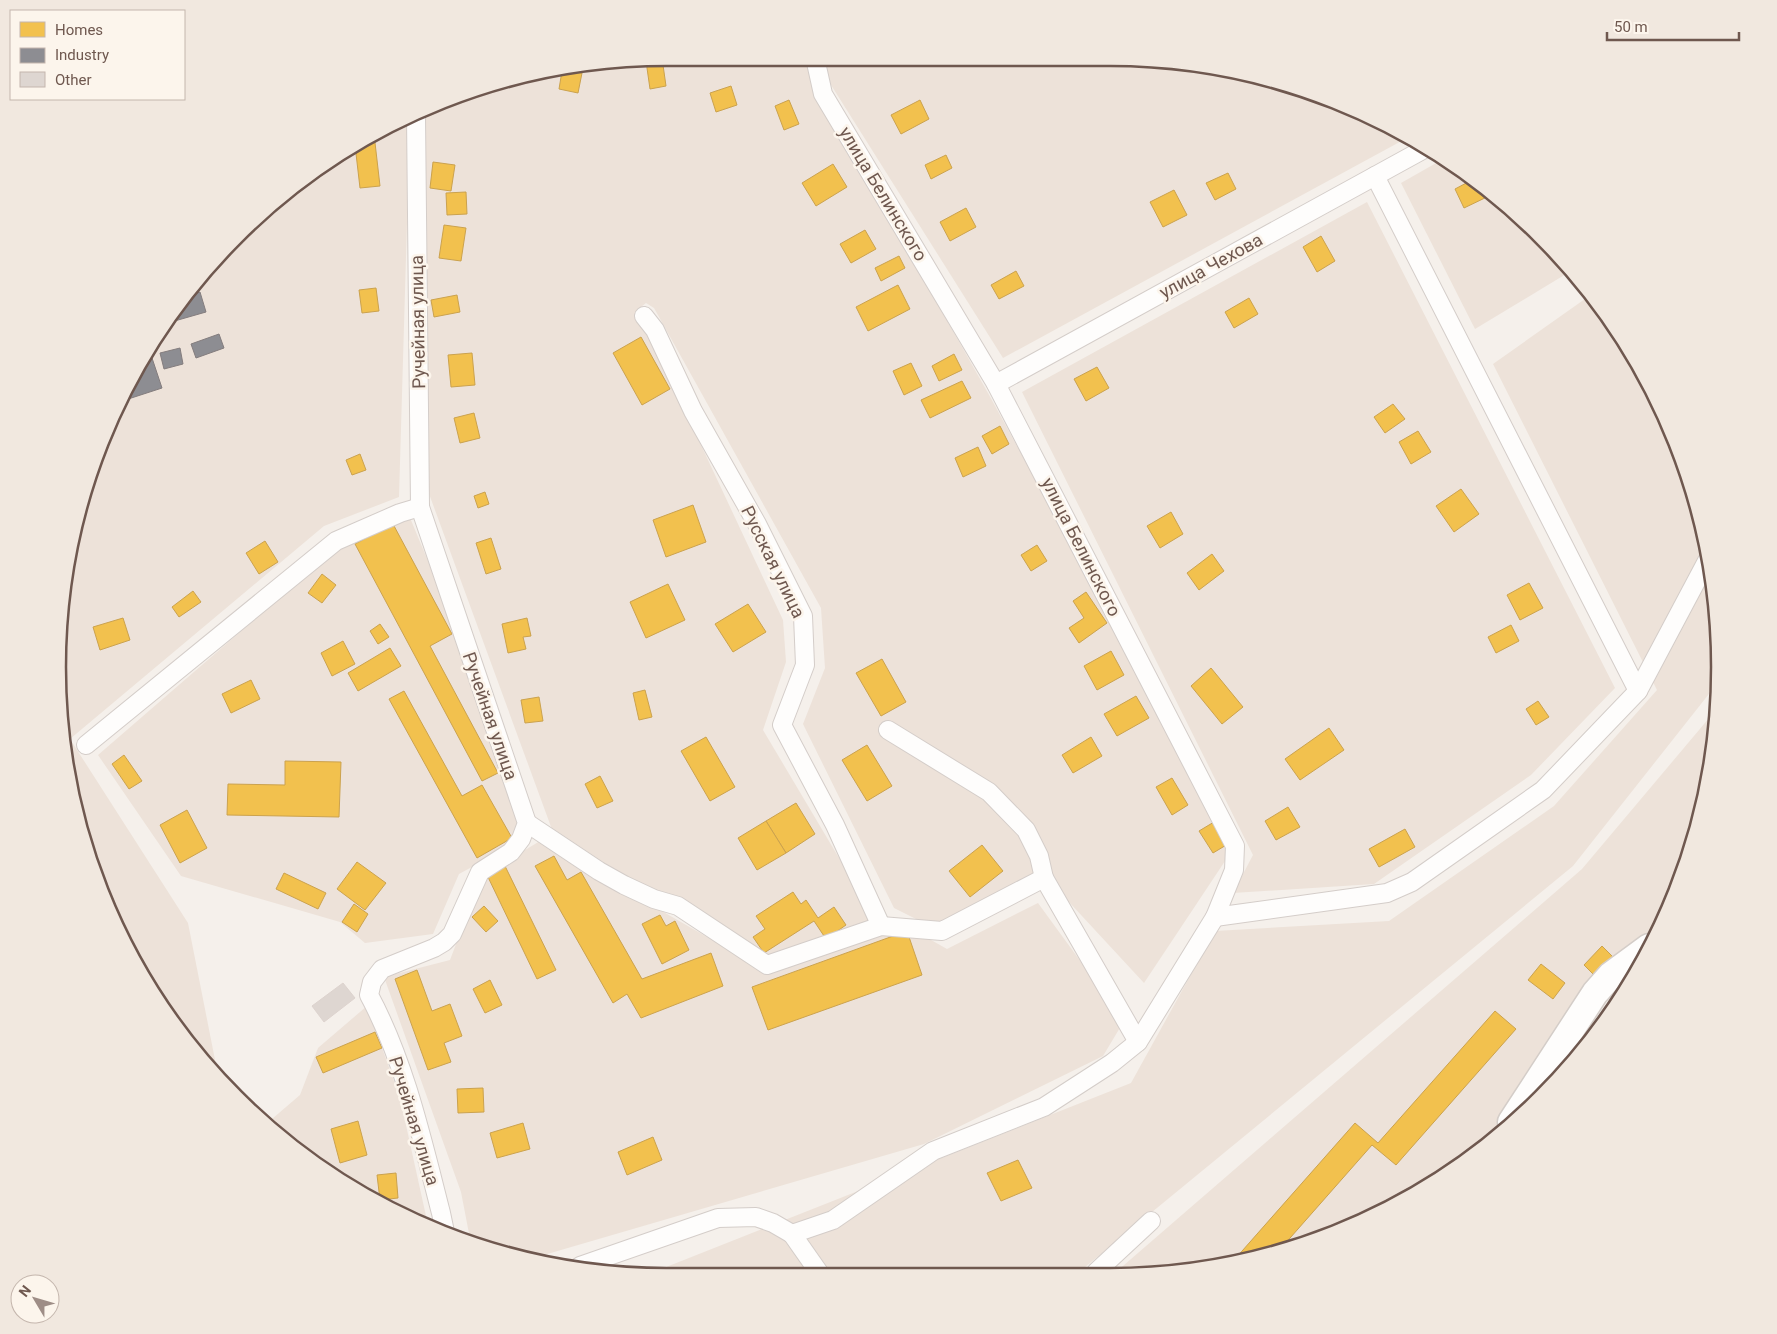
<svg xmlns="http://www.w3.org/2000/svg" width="1777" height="1334" font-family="Roboto,sans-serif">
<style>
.residential{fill:#ede2d9}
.homes{fill:#f2c14e;stroke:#cba24e}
.industry{fill:#8d8d92;stroke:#847d7e}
.building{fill:#ded6d1;stroke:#ddd3ce}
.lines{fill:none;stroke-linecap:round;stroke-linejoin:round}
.street-casing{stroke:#d4cdc9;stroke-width:20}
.secondary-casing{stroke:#d4cdc8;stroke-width:29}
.street{stroke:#fefdfc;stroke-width:18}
.secondary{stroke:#fefdfc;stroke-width:26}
.labels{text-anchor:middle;stroke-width:5;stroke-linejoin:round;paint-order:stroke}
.street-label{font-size:18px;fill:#6f584f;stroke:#fcf5ec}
.rim{fill:none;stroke:#6f584f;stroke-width:2.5}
</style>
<rect width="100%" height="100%" fill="#f5f0eb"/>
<g class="residential">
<path d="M667,58H811L816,89L988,393L1235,846L1144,983L1044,875L932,927L894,908L803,724L825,668L821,608L654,308L646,303L641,307V317L783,620L786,662L763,730L877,922L769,962L554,835L428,491L424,114L509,78Z"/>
<path d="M824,58L1150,59L1267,78L1344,104L1407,138L1003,358L826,77Z"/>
<path d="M410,120L399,497L324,526L70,739L188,923L218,1075L183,1038L104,900L78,824L59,707L69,548L120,397L160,328L236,236L362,139Z"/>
<path d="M1445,158L1541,236L1571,271L1475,329L1401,183Z"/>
<path d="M1367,202L1615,688L1531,775L1374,884L1233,893L1253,855L1022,392Z"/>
<path d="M1592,294L1657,398L1699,510L1718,627L1716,685L1573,866L1079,1272L646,1275L1131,1083L1215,931L1389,921L1554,806L1657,690L1493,364Z"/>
<path d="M408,513L540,830L459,874L433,934L365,943L340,922L181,876L98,755L337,548Z"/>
<path d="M1715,711L1714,747L1687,863L1653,937L1504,1129L1481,1151L1343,1230L1190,1271L1116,1272L1582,869Z"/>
<path d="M540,841L768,972L908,927L947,949L1038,903L1124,1021L1103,1056L924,1144L537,1257L471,1244L461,1192L384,977L450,960L482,876Z"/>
<path d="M1631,981L1568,1069L1563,1074L1613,999Z"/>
<path d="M367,1006L400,1098L428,1225L363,1195L265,1125L300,1095L318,1048Z"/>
</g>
<g class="homes">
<path d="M662,58L666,86L650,89L646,61Z"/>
<path d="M562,71L582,73L578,93L559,89Z"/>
<path d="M731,86L737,105L716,112L710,93Z"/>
<path d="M789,100L799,124L784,130L775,106Z"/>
<path d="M920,100L929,119L901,134L891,115Z"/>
<path d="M374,134L380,186L360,188L355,145L362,139Z"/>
<path d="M946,155L952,168L931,179L925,165Z"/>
<path d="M433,162L455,165L451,191L430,188Z"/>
<path d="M833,164L847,187L816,206L802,183Z"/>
<path d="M1228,173L1236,189L1215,200L1206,183Z"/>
<path d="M1472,180L1487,192L1489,196L1464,208L1455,189Z"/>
<path d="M1174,190L1187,215L1163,227L1150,202Z"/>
<path d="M466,192L467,214L447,215L446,193Z"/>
<path d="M966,208L976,227L950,241L940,222Z"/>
<path d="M444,225L466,228L461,261L439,258Z"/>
<path d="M865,230L876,249L851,263L840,244Z"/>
<path d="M1321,236L1335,261L1317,272L1303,247Z"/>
<path d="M899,256L905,268L881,281L875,268Z"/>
<path d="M1016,271L1024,286L999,299L991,285Z"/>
<path d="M898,285L910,309L868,331L856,307Z"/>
<path d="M376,288L379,311L362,313L359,290Z"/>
<path d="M457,295L460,312L434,317L431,300Z"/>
<path d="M1249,298L1258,314L1234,328L1225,312Z"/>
<path d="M641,337L670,389L642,405L613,353Z"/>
<path d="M472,353L475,385L451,387L448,355Z"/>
<path d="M954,354L962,370L939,381L932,366Z"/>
<path d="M911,363L922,386L904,395L893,371Z"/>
<path d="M1097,367L1109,388L1086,401L1074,379Z"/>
<path d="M962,381L971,398L930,418L921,400Z"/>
<path d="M1393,404L1405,419L1385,433L1374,417Z"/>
<path d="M474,413L480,438L460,443L454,418Z"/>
<path d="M1000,426L1009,444L992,454L982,436Z"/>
<path d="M1418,431L1431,452L1411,464L1399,442Z"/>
<path d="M978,447L986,466L963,477L955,458Z"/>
<path d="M360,454L366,470L352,475L346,460Z"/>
<path d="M1461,489L1479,514L1454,532L1436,506Z"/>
<path d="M485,492L489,504L478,508L474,496Z"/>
<path d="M693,505L706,542L666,557L653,520Z"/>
<path d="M1171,512L1183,534L1160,548L1147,526Z"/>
<path d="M393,524L452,634L430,646L498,773L482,781L355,544Z"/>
<path d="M491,538L501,569L486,574L476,543Z"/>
<path d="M265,541L278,562L259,574L246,553Z"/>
<path d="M1037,545L1047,561L1031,571L1021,555Z"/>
<path d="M1212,554L1224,571L1199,590L1187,573Z"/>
<path d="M322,574L336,585L322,603L308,593Z"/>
<path d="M1529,583L1543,608L1520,620L1507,595Z"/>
<path d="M668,584L685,620L646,638L630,602Z"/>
<path d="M193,591L201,602L179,617L172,607Z"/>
<path d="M1086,592L1107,623L1079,643L1069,628L1084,618L1073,601Z"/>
<path d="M748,604L766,632L733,652L715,624Z"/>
<path d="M123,618L130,640L100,650L93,627Z"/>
<path d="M527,618L531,636L523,637L526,649L508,653L502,624Z"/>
<path d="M380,624L389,637L378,644L370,631Z"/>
<path d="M1511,625L1519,641L1496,653L1488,637Z"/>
<path d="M343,641L355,664L332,676L321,653Z"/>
<path d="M390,648L401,666L358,691L348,673Z"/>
<path d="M1111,651L1124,675L1097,690L1084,666Z"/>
<path d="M882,659L906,702L881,716L856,673Z"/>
<path d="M1211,668L1243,707L1222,724L1191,686Z"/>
<path d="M251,680L260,699L231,713L222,694Z"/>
<path d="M645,690L652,717L639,720L633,693Z"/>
<path d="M404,691L462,796L482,785L512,838L477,858L389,699Z"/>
<path d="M1136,696L1149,718L1117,736L1104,714Z"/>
<path d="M539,697L543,721L525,723L521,700Z"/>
<path d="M1538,701L1549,717L1536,725L1526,709Z"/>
<path d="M1329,728L1344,750L1300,780L1285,759Z"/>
<path d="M706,737L735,787L710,801L681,751Z"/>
<path d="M1091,737L1102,756L1073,773L1062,755Z"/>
<path d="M867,745L892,786L867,801L842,760Z"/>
<path d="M124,755L142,781L129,789L112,764Z"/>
<path d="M285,761L341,762L339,817L227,815L228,784L285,785Z"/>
<path d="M600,776L613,801L597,808L585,784Z"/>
<path d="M1172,778L1188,805L1172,815L1156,787Z"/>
<path d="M796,803L815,834L786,853L766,821Z"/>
<path d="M1288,807L1300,827L1276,840L1265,821Z"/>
<path d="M187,810L207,848L180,863L160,825Z"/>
<path d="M766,821L786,853L757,870L738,838Z"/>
<path d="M1214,822L1228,844L1213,853L1199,831Z"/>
<path d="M1405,829L1415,847L1379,867L1369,849Z"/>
<path d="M982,845L1003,871L970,897L949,871Z"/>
<path d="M554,856L567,880L581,872L642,979L711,953L723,986L641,1018L627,994L613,1003L535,866Z"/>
<path d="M357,862L386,883L365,910L337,889Z"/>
<path d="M505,866L556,970L537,979L487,875Z"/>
<path d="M284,873L326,893L318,909L276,889Z"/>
<path d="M793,892L801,904L806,900L818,918L834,907L846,925L826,939L814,921L764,953L753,937L765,929L756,916Z"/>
<path d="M354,904L368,914L357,932L342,922Z"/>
<path d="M484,906L498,921L486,932L472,917Z"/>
<path d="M660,915L666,926L675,921L689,950L662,964L642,924Z"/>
<path d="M907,931L922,975L768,1030L752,987Z"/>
<path d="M1602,946L1614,958L1596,977L1584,965Z"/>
<path d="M1541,964L1565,983L1553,999L1528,980Z"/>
<path d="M417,970L432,1011L450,1004L462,1036L444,1043L451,1062L428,1070L395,979Z"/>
<path d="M490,980L502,1005L485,1013L473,989Z"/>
<path d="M1495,1011L1516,1029L1396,1165L1372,1145L1283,1246L1235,1259L1355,1123L1378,1143Z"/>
<path d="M375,1032L382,1048L323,1073L316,1057Z"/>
<path d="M483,1088L484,1112L458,1113L457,1089Z"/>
<path d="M358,1121L367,1155L340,1163L331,1129Z"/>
<path d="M523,1123L530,1149L497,1158L490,1133Z"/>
<path d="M653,1137L662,1160L627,1175L618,1152Z"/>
<path d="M1018,1160L1032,1188L1001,1201L987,1173Z"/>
<path d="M396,1173L398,1198L380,1200L377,1175Z"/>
</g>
<g class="industry">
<path d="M200,292L206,312L164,324L187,296Z"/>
<path d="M219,334L224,348L196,358L191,344Z"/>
<path d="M180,348L183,364L164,369L160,353Z"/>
<path d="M151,355L162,388L119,402L143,357Z"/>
</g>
<path class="building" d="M343,983L355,998L324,1022L312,1006Z"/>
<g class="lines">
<g class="street-casing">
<g id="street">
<path d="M416,117L420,507L527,823L521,839L511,852L480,872L452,934L444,942L434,948L382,969L372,982L369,995C405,1062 422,1139 441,1213L445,1232"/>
<path d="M644,316L655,330L693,411L757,524L803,616L805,665L782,725L835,825L881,926"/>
<path d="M996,384L1426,148"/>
<path d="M1638,691L1707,561"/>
<path d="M888,730L989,792L1026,830L1039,856L1044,878"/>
<path d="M86,745L336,541L400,513L420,507"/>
<path d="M527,823L599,871L624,885L654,899L678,906L767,965L881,926L942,931L1044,878L1138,1042"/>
<path d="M1215,917L1387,893L1412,882L1543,790L1638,691L1375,176"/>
<path d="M792,1234L820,1274"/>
<path d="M580,1266L718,1218L756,1217L773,1223L792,1234L833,1220L933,1151L1044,1107L1112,1063L1138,1042L1215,917L1234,870L1235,846L996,384L823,94L815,58"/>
<path d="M1096,1272L1151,1221"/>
</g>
</g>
<g class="secondary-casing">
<path id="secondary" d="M1511,1122L1595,993L1611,975L1649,947"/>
</g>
<use href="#street" class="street"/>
<use href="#secondary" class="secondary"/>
</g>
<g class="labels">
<g class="street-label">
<text transform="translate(883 194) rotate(59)" y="6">улица Белинского</text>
<text transform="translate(1211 266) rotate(-29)" y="6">улица Чехова</text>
<text transform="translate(418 322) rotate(-91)" y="6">Ручейная улица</text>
<text transform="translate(1081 547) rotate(63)" y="6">улица Белинского</text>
<text transform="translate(773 562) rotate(64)" y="6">Русская улица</text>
<text transform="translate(490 716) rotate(71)" y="6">Ручейная улица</text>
<text transform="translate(414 1121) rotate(73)" y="6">Ручейная улица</text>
</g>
</g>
<path d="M0 0H1777V1334H0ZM667 66H1110A601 601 0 0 1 1711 667V667A601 601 0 0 1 1110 1268H667A601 601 0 0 1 66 667V667A601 601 0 0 1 667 66Z" fill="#f1e8df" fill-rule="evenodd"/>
<path class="rim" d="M667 66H1110A601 601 0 0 1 1711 667V667A601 601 0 0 1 1110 1268H667A601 601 0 0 1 66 667V667A601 601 0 0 1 667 66Z"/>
<rect x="10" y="10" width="175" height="90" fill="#fcf5ec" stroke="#c4b6ad"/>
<rect x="20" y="22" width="25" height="15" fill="#f2c14e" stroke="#c4b6ad"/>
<text x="55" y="35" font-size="15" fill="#6f584f">Homes</text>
<rect x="20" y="48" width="25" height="15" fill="#8d8d92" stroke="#c4b6ad"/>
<text x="55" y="60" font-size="15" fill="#6f584f">Industry</text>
<rect x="20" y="72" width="25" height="15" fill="#ded6d1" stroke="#c4b6ad"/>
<text x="55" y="85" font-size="15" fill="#6f584f">Other</text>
<g transform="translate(35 1299) rotate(308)"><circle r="24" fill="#fcf5ec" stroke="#c4b6ad"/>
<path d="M0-4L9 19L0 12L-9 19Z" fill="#9e8d86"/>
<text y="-8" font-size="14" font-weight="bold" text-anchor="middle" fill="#6f584f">N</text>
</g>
<path d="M1607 32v8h132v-8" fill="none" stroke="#6f584f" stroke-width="2.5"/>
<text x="1614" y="32" font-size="15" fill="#6f584f" stroke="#fcf5ec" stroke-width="4" paint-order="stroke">50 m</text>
</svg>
